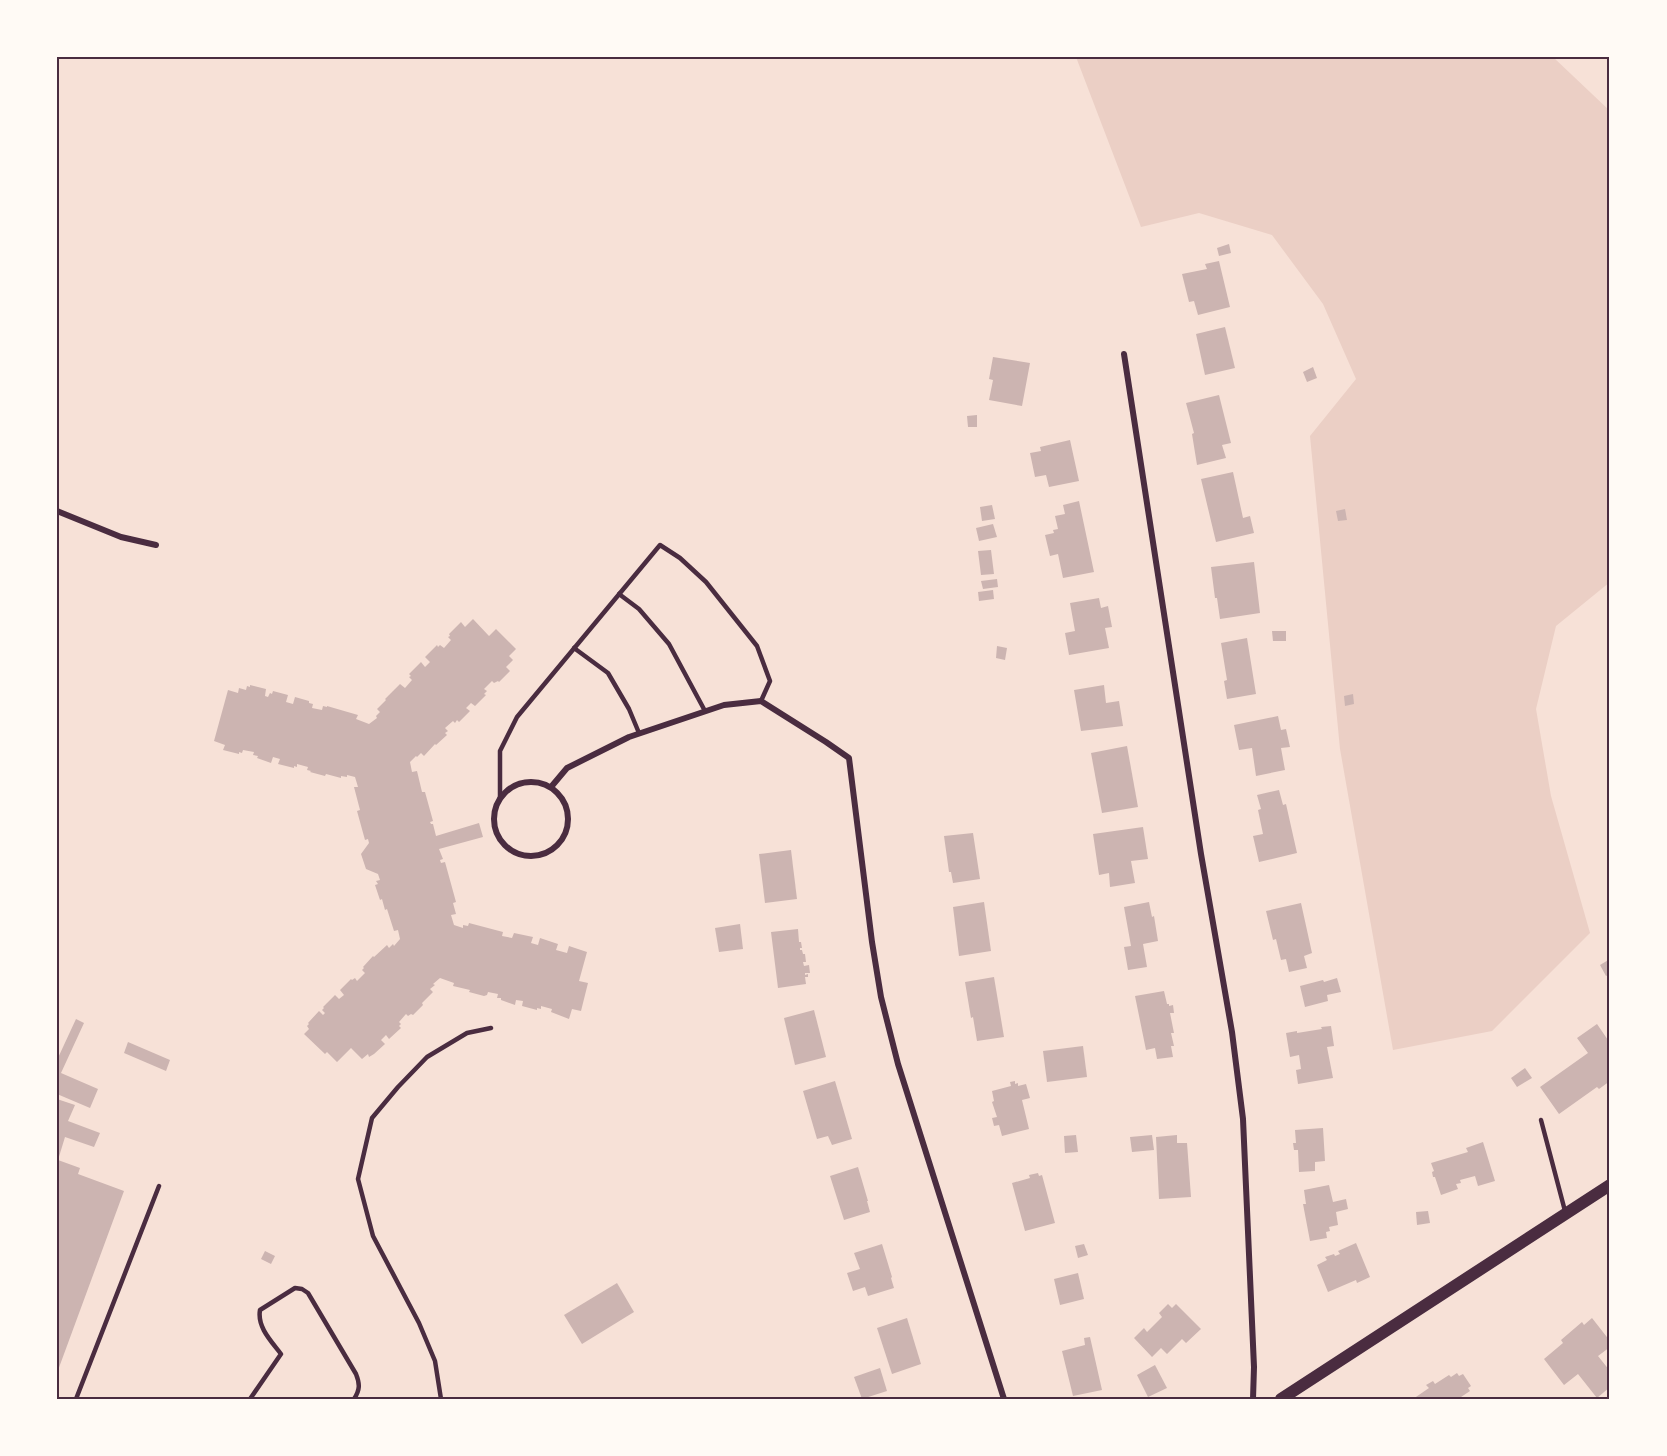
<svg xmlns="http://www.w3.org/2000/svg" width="1667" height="1456" font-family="'Zilla Slab',serif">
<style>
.green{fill:#ebcfc5}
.building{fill:#ccb4b1}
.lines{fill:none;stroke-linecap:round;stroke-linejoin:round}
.service{stroke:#4a2c40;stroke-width:4.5}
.minor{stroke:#4a2c40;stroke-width:6}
.secondary{stroke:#4a2c40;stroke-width:12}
.neatline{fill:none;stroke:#4a2c40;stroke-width:2}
</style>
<rect width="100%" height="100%" fill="#f7e1d7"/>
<path class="green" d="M1076,57H1553L1610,111V582L1556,626L1536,709L1551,796L1590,933L1492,1031L1393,1050L1340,749L1310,436L1356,379L1323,304L1272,235L1199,213L1141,227Z"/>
<g class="building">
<path d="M1229,244L1231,253L1219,256L1217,248Z"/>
<path d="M1219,261L1230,307L1198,315L1194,301L1189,302L1182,274L1207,269L1205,264Z"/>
<path d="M1225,327L1235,368L1205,375L1196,334Z"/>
<path d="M993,357L1030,363L1022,406L989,400L993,380L989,379Z"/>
<path d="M1313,367L1317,378L1307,382L1303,372Z"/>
<path d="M1219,395L1231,443L1222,445L1226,458L1197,465L1192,434L1194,433L1186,403Z"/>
<path d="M977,415V427H968L967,416Z"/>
<path d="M1070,440L1079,481L1049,487L1046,475L1035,477L1030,453L1041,451L1040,447Z"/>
<path d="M1233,472L1243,518L1250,516L1254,533L1216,542L1201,479Z"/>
<path d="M1079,501L1094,572L1063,578L1058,554L1050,556L1045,535L1054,533L1053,530L1058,529L1055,516L1065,514L1063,505Z"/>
<path d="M992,505L995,519L982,521L980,507Z"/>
<path d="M1345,509L1347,520L1338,521L1336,511Z"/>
<path d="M993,524L997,537L979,541L976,528Z"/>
<path d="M991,550L994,574L981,575L978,551Z"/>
<path d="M1254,562L1260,613L1220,619L1217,598H1215L1211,567Z"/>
<path d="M997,579L998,587L983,589L981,581Z"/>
<path d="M993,590L994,599L979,601L978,592Z"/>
<path d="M1099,598L1101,608L1108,606L1112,627L1105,628L1109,648L1069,655L1065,633L1075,631L1070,603Z"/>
<path d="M473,619L489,636L496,629L516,649L509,656L513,660L506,667L510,671L499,682L498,681L494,683L492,681L484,689L487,691L484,694L486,695L475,706L471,703L466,708L470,711L459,722L457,720L455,723L453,721L445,728L448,731L445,733L447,735L436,745L435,744L424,756L421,753L417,757L416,756L410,762L412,772L417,771L422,792H425L433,821L430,822L431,824H433L436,836L479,823L483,837L439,849L443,859L440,860L441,863L445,862L456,902L453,903L456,914L451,915L454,925L463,928V925L468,926L469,923L503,932L502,936L512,938L514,933L533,937L531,943L538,945L540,938L558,944L556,950L567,953L569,946L587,952L579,981L588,983L581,1011L572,1009L569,1019L551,1012L552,1009L541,1006V1009L537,1008V1010L522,1006L523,1001L516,1000L515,1005L501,1000V998H497L498,994L488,992L487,995L484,996L469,992L470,990L453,986L454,983L440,978L433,984L435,985L430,989L433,992L422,1003L423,1005L413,1015L411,1014L408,1016L406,1014L399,1022L401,1024L399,1026L401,1028L389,1039L386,1035L381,1040L385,1044L374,1054L369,1057L368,1054L362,1059L351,1048L337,1062L327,1052L325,1054L304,1034L309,1029L307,1026L309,1024L308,1023L319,1011L323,1015L325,1013L322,1010L324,1008L323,1007L335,995L339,999L344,995L340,990L351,979L352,980L355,978L357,981L365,973L362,970L364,968L363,967L373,956L374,957L387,945L389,948L393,944L394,946L400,939L398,930L394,931L387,909L385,910L382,899L380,900L375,885L378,884L376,881L380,880L378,874L366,869L361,854L369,843L368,839L365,840L357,811L360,810L354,787H358L355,777L347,775V777L341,776V778L326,774L325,776L310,772L311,771L307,770L308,767L297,764V767L294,766V768L278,764L280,759L273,757L271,763L257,758L258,756L253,755L254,752L243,750L242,753L239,752V754L223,750L225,745L214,741L228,690L238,693L239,688L246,690L247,686L250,687V685L266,689L265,696L268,697L270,693L272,694L273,691L288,695L286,702L293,704L295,697L309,701V703L313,704L312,708L322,710L323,706L327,707V706L358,715L356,719L369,724L377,718L376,716L380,712L377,709L386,700L385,699L400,684L405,688L412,680L409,677L411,676L409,674L421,662L425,667L430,662L425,657L437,645L438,647L440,645L444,648L451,640L448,637L450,636L449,634L461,622L465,627Z"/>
<path d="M1272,631H1286V641H1273Z"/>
<path d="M1247,638L1256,694L1227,699L1224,681L1227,680L1221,643Z"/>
<path d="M997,646L1007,648L1005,660L996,658Z"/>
<path d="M1104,685L1106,703L1119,701L1123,726L1081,731L1074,690Z"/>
<path d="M1353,694L1354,704L1345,706L1344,696Z"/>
<path d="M1278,716L1281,730L1286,729L1290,747L1281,748L1285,770L1256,776L1252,748L1239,750L1234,725Z"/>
<path d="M1127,746L1138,807L1102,813L1091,753Z"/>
<path d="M1279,790L1283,805L1286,804L1297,853L1259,862L1253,836L1263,834L1258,810L1261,809L1257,795Z"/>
<path d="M1143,827L1148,859L1131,861L1135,883L1110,887L1109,873L1099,875L1093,834Z"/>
<path d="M973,833L980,879L953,883L951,872H949L944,836Z"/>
<path d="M791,850L797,899L765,903L759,854Z"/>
<path d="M984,902L991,951L959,956L953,907Z"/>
<path d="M1149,902L1152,917L1154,916L1158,941L1143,944L1147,967L1128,970L1124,947L1131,946L1124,907Z"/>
<path d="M1301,903L1312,953L1304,956L1307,968L1289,972L1286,959L1281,960L1276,939L1273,940L1266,911Z"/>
<path d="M740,924L743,949L719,952L715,928Z"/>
<path d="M798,929L799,942H801L802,948H800V950H802L803,954H805L806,962H803L804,966L809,965L810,973H805V975L808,974V977H805L806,984L778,988L771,932Z"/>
<path d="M1610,959V974L1606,976L1600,965Z"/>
<path d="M994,977L1004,1037L977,1041L973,1017L971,1018L965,982Z"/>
<path d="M1337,978L1341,992L1327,995L1328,1001L1305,1007L1300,986L1323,980L1324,982Z"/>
<path d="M1164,991L1167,1004H1169V1006L1173,1005L1174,1013H1170L1174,1033H1171L1174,1046H1171L1173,1057L1157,1059L1155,1048L1146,1050L1135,996Z"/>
<path d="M814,1010L826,1057L795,1065L784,1018Z"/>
<path d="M76,1019L84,1023L61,1073L98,1089L90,1108L57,1094V1060Z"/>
<path d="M1597,1024L1610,1043V1081L1599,1089L1597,1087L1559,1114L1540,1087L1588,1053L1577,1038Z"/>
<path d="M1331,1026L1334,1046L1327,1047L1333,1078L1298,1084L1296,1070L1301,1069L1299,1055L1290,1057L1286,1033L1297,1031V1033L1322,1029L1321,1027Z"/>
<path d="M128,1042L170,1060L166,1071L124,1053Z"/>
<path d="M1083,1046L1087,1077L1047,1082L1043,1051Z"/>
<path d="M1525,1068L1532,1078L1517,1087L1511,1078Z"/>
<path d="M835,1081L852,1139L832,1145L828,1136L817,1139L803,1091Z"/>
<path d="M1015,1081V1084L1018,1083V1086L1026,1084L1030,1098L1022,1100L1029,1129L1002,1136L999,1125L994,1126L992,1118L997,1117L992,1102L994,1101L992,1091L1011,1086L1010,1082Z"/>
<path d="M57,1099L75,1105L68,1121L100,1133L94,1147L65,1137L58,1160L80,1168L78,1174L124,1191L57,1373Z"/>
<path d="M1323,1128L1325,1161L1315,1162V1171L1299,1172L1298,1150H1294L1293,1143H1296L1295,1130Z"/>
<path d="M1076,1135L1078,1152L1065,1153L1064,1136Z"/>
<path d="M1152,1135L1154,1150L1132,1152L1130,1137Z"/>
<path d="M1177,1135V1143H1187L1191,1197L1159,1199L1156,1137Z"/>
<path d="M1483,1142L1495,1181L1478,1186L1475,1176L1460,1180L1461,1183L1456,1184L1458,1189L1441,1195L1435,1177H1433L1432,1172L1434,1171L1431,1163L1468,1152L1466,1148Z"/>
<path d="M858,1167L868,1201H867L870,1212L844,1220L830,1176Z"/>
<path d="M1038,1173L1039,1176L1042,1175L1055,1223L1025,1231L1012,1183L1030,1178L1029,1175Z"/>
<path d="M1329,1185L1333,1202L1346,1199L1348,1209L1336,1212L1338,1225L1329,1227L1330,1231L1326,1232L1327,1238L1310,1241L1303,1204H1306L1304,1190Z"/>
<path d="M1428,1211L1430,1223L1417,1225L1416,1212Z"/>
<path d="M1356,1243L1370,1277L1357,1283L1356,1280L1328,1292L1317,1265L1327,1260L1325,1257L1334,1254L1335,1256L1340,1254L1338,1251Z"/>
<path d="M882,1244L892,1277L891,1278L894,1288L868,1296L865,1287L853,1291L847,1273L860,1269L854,1253Z"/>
<path d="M1084,1244L1088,1255L1078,1258L1075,1246Z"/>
<path d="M265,1251L275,1256L271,1264L261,1259Z"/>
<path d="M1078,1273L1084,1299L1060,1305L1054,1279Z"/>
<path d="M617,1283L634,1312L582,1344L564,1315Z"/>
<path d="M1168,1304L1172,1308L1176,1304L1201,1329L1186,1343L1182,1339L1167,1354L1161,1348L1152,1357L1134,1338L1144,1328L1147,1332L1162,1317L1159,1313Z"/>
<path d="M907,1318L921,1364L892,1374L877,1328Z"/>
<path d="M1592,1318L1610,1341V1347L1598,1356L1610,1371V1387L1597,1398L1578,1374L1564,1385L1544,1359L1563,1343L1561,1340L1582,1322L1584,1325Z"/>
<path d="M1090,1337L1102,1390L1073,1396L1062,1351L1085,1345L1084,1338Z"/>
<path d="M1155,1365L1167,1388L1148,1397L1137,1375Z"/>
<path d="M880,1368L887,1391L862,1399L854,1377Z"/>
<path d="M1457,1373L1459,1376L1463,1374L1471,1386L1468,1388L1470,1391L1461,1397L1462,1399H1413L1429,1388L1426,1385L1433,1381L1435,1384L1449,1375L1451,1377Z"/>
</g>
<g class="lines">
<g class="service">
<path d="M619,594L639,609L669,644L705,711"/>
<path d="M574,648L608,673L629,709L639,733"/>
<path d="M500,799V751L517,717L660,545L680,558L706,582L757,646L770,681L761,701"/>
<path d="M1541,1120L1565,1211"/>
<path d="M76,1399L159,1186"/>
<path d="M250,1399L281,1354C271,1341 257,1327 260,1310L295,1288L302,1289L308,1293L356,1374C360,1384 360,1390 354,1399"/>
<path d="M441,1399L435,1361L419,1323L373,1236L358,1179L372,1118L398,1087L427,1057L467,1033L491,1028"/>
</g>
<g class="minor">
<path d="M1124,354L1201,854L1232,1032L1243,1119L1254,1367L1253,1399"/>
<path d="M57,511L121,537L156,545"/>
<circle cx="531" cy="819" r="37"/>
<path d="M551,787L567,768L629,737L724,705L761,701L826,742L849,758L872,942L881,997L898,1064L1004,1399"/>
</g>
<path class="secondary" d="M1281,1399L1610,1185"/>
</g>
<rect width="1667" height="1456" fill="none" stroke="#fffaf5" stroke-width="117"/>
<rect x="58" y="58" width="1550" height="1340" class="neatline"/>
</svg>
